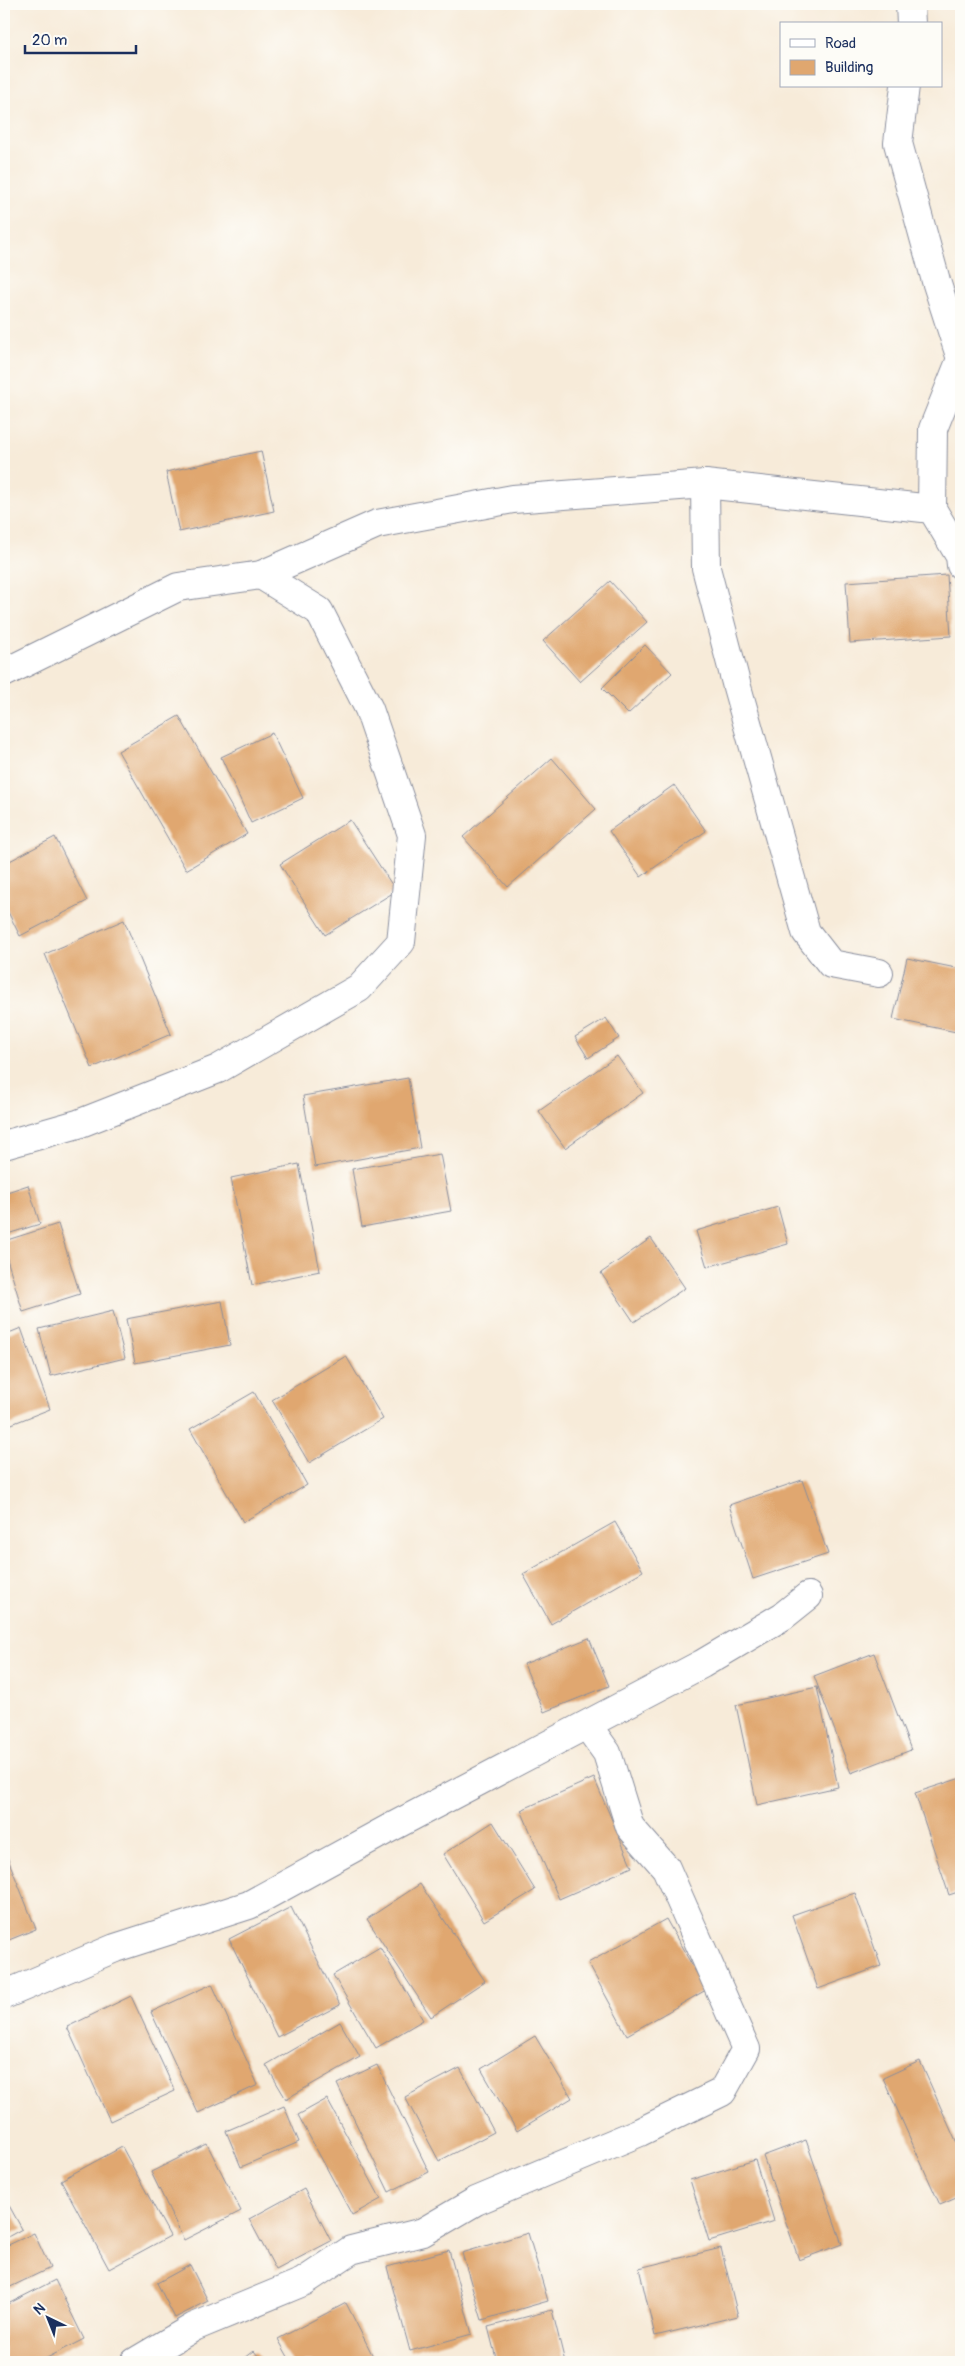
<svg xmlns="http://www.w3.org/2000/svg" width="965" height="2366" font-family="Pangolin,sans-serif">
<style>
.building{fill:#e0a76f}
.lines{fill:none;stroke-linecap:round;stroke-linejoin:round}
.minor-casing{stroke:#898d9c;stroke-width:30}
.minor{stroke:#fff;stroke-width:28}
</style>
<rect width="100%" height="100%" fill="#fdfcf7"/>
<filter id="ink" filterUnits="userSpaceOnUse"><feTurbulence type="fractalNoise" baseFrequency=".02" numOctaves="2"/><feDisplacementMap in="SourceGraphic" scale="10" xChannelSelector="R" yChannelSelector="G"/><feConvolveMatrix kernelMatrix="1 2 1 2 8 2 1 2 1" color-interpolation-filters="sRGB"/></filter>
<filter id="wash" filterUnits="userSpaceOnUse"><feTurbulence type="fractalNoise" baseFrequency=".0096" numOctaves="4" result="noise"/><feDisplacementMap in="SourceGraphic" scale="20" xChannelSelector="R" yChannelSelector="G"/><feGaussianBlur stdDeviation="1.12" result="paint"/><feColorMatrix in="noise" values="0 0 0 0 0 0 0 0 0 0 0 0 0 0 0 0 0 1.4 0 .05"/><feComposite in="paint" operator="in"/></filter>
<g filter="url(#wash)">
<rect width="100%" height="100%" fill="#f7ebd9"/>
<g id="blocks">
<g class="building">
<path d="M261,451L274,511L179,532L166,472Z"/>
<path d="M947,575L951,636L850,643L846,582Z"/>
<path d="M610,581L647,622L580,682L543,641Z"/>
<path d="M645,645L672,673L628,714L602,688Z"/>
<path d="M179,716L247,834L186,870L118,751Z"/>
<path d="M272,733L303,798L251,823L221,757Z"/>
<path d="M552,758L596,809L508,887L463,837Z"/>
<path d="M674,785L706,831L641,877L609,831Z"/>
<path d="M350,820L396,891L325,935L280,864Z"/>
<path d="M55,837L87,901L20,936L4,904V864Z"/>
<path d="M124,920L171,1034L92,1068L45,954Z"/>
<path d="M907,958L961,969V1033L893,1019Z"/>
<path d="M606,1018L619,1038L588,1058L575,1037Z"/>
<path d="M617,1056L643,1093L565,1148L539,1111Z"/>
<path d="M408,1078L420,1148L315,1167L303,1096Z"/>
<path d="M440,1154L451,1211L362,1227L352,1169Z"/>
<path d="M299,1164L320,1271L252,1285L231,1178Z"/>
<path d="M28,1185L40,1224L4,1235V1193Z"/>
<path d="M778,1207L788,1244L707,1267L696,1231Z"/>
<path d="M58,1224L80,1294L23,1312L4,1249V1241Z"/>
<path d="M651,1238L685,1288L634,1322L601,1273Z"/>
<path d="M222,1301L230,1345L135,1363L126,1319Z"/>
<path d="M113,1311L125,1358L51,1376L39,1329Z"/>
<path d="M21,1328L50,1409L4,1427V1335Z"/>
<path d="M346,1356L383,1419L309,1463L272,1400Z"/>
<path d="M254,1392L307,1485L243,1522L190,1429Z"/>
<path d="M802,1480L828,1554L753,1579L729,1505Z"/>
<path d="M615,1522L643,1571L551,1624L523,1574Z"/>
<path d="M589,1638L609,1686L544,1712L524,1664Z"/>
<path d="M874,1653L911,1750L851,1773L814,1676Z"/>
<path d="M817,1687L838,1787L757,1805L736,1705Z"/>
<path d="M594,1778L632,1867L559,1899L521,1810Z"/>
<path d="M961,1778V1891L949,1895L915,1793Z"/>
<path d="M493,1822L535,1890L484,1921L443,1854Z"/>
<path d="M4,1849L36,1929L4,1942Z"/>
<path d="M420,1884L485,1981L431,2017L367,1919Z"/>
<path d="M855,1893L881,1966L818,1989L792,1915Z"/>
<path d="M291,1907L340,2005L277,2037L229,1939Z"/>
<path d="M666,1919L706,1990L627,2035L588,1963Z"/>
<path d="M380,1947L423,2020L376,2048L333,1975Z"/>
<path d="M212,1984L258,2085L198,2113L151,2012Z"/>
<path d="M131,1996L175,2091L110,2121L67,2027Z"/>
<path d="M340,2022L360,2057L286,2099L266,2065Z"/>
<path d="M535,2036L572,2098L517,2131L481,2069Z"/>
<path d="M920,2061L961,2153V2196L940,2205L883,2078Z"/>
<path d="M377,2065L429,2172L389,2192L337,2084Z"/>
<path d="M460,2068L494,2132L439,2161L405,2097Z"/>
<path d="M327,2099L381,2199L352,2215L298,2115Z"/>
<path d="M284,2106L299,2142L241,2167L226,2131Z"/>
<path d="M806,2140L842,2244L799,2260L763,2156Z"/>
<path d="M207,2144L241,2211L184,2240L151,2172Z"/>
<path d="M122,2147L170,2236L109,2269L61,2180Z"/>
<path d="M755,2160L774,2221L709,2241L690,2180Z"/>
<path d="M304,2189L331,2241L276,2270L249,2219Z"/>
<path d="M6,2200L22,2229L4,2239V2201Z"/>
<path d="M34,2233L50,2268L4,2290V2247Z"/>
<path d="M528,2233L548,2301L482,2320L462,2253Z"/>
<path d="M721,2248L738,2316L655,2336L639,2268Z"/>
<path d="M449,2250L472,2334L410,2351L387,2267Z"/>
<path d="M190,2265L208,2301L175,2318L157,2283Z"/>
<path d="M55,2280L84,2339L39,2362H4V2306Z"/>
<path d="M346,2303L376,2362H291L278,2339Z"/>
<path d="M552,2310L565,2362H497L488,2327Z"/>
<path d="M254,2351L263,2362H240Z"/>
</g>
</g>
</g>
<g filter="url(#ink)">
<use href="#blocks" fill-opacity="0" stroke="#898d9c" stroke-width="1"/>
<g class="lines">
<g class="minor-casing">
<g id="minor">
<path d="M910,4L911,24"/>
<path d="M905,86L898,143L936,281L961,359L933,429L932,509"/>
<path d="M705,484L706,568L737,687L806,932L831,964L879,973"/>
<path d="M4,673L178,587L261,575L377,524L513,499L705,484L932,509L960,556L961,565"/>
<path d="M4,1145L78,1124L218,1069L359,988L401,942L412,835L369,709L319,611L261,575"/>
<path d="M4,1995L115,1948L249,1905L388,1829L702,1664L783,1616L808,1596"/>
<path d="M135,2362L194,2327L303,2282L351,2250L423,2232L476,2201L640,2132L722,2092L746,2049L666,1868L630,1827L607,1753L587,1725"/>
</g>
</g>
<use href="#minor" class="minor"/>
</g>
</g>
<rect width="965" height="2366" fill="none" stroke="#fdfcf7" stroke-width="20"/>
<rect x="780" y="22" width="162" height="65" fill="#fdfcf7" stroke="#a3aaba"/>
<rect x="790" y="39" width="25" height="8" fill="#ffffff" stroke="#a3aaba"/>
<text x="825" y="48" font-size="15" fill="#1b2f5e">Road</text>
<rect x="790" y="60" width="25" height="15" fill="#e0a76f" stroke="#a3aaba"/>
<text x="825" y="72" font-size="15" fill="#1b2f5e">Building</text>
<g transform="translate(48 2318) rotate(317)" stroke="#fdfcf7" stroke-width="4" paint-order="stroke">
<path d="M0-4L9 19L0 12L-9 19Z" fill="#1b2f5e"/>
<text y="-8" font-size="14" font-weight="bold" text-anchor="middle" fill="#1b2f5e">N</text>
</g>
<path d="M25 45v8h111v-8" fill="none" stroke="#1b2f5e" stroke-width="2.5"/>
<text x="32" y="45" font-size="15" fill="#1b2f5e" stroke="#fdfcf7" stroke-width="4" paint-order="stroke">20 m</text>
</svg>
